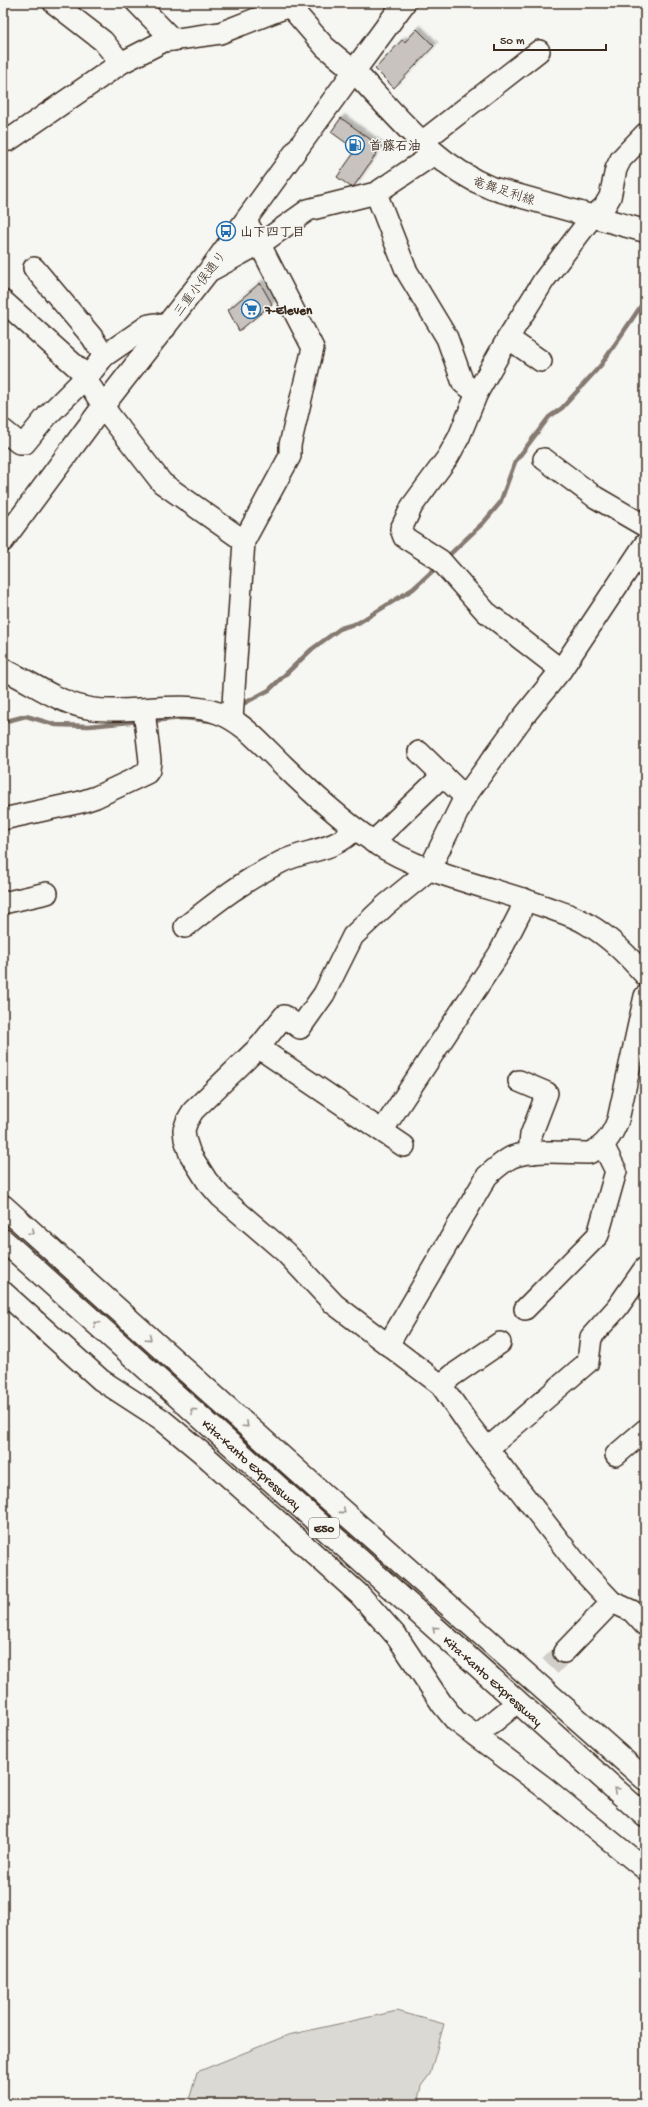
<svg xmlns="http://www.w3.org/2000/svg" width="648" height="2107" font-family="'Gochi Hand','Klee One',sans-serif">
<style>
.green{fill:#dad9d3;stroke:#8a8278}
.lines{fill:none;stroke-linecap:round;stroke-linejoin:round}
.stream{stroke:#857a71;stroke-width:4.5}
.building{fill:#c8c3be;stroke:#3b2a1e;filter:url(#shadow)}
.minor-tunnel{stroke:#d1cdc8;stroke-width:21;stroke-dasharray:21 10;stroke-linecap:butt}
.minor-casing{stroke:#3b2a1e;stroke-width:24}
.major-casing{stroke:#3b2a1e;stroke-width:25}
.highway-casing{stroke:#3b2a1e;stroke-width:25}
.minor{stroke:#f6f6f2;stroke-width:21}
.major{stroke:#f6f6f2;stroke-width:22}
.highway{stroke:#f6f6f2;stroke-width:22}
.oneway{stroke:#989088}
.labels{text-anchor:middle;stroke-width:3;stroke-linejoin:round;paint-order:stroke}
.shield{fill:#f6f6f2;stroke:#73675e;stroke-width:1}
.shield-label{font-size:12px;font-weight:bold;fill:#3b2a1e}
.poi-label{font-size:13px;font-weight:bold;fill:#3b2a1e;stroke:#f6f6f2;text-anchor:start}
.street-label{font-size:13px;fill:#3b2a1e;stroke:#f6f6f2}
</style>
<defs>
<filter id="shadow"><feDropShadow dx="3.5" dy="-3.5" stdDeviation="1" flood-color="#0004"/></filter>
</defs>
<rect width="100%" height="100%" fill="#f6f6f2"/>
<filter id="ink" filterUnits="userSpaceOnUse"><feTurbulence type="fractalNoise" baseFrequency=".025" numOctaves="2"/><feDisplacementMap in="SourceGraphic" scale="8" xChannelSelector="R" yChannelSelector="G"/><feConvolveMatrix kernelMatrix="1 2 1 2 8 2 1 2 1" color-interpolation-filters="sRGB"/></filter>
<g filter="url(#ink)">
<path class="green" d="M397,2011L444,2024L430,2074L421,2086L417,2104H188L197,2072L288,2035Z"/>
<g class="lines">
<g class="stream">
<path d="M445,559L484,522L500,503L515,462L549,417L562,408L601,365L645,300"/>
<path d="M239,706L269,690L312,649L341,628L358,623L413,589L439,565"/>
<path d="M151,721L183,718L212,721"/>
<path d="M3,722L26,716L56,725L89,726L140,721"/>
</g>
</g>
<g class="building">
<path d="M417,29L434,46L394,88L375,69L402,40L405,42Z"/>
<path d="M341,118L381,147L354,186L351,187L337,177L356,150L331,132Z"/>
<path d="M260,283L272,304L239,331L228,310Z"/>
</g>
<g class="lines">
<path class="minor-tunnel" d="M507,1711L564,1652"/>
<g class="minor-casing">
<g id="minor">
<path d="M54,3L103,41L121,63"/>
<path d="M137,3L173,40"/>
<path d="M3,136L9,140L121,63L164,41L220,33L289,6"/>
<path d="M422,142L539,51"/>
<path d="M376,193L406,270L447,338L463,383L477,393"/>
<path d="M34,268L92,337L104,356"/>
<path d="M213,269L266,240L308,210L376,193L434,154"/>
<path d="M3,301L79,369L110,416L162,483L244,541"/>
<path d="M508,338L541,361"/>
<path d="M3,430L19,443H25L47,416L78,385L85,380L104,356L149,325L155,324L165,328"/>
<path d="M544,459L595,497L645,526"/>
<path d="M3,541L104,405L208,272L354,71L325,47L287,3"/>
<path d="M3,669C34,683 59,704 93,709C132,714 182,700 218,713C244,722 265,748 284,766C312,793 341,820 374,842C426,876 489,886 546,907C560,912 575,916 587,924C610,937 628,956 645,975"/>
<path d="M561,670L486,612L440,560L404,537L401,529L412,506L448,457L459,437L477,393L508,338L544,280L592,217L604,207L610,197L616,169L621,159L645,134"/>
<path d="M232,719L244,541L290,456V445L313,348L259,243L246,221"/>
<path d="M419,752L465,797"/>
<path d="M3,819L81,802L96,797L147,773L149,770L150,761L144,710"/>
<path d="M373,842L443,775"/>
<path d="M3,903L47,893"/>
<path d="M185,927C216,902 246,879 281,862C307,849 334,852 355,829"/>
<path d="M260,1046L284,1016L300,1028L324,994L353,936L386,905L429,870L465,797L520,721L561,670L645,544"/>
<path d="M519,1081L547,1093L531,1135L530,1143L533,1153"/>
<path d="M382,1131L499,954L520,913L524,899"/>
<path d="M404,1146L268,1054L260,1046L193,1111L187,1121L184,1130L185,1139L190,1154L207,1181L221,1197L285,1252L334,1304L441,1385L469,1425L581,1569L612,1602L632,1611L645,1625"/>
<path d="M3,1292L101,1380L161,1419L201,1452L360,1595L398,1638L442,1704L456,1721L544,1787L645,1869"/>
<path d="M525,1309L598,1235L616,1171L603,1145"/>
<path d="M388,1345L487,1176C495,1169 502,1162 512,1157C532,1149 568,1153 589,1153C605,1147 612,1135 618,1120L645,996"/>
<path d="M441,1385L453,1375L500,1343"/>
<path d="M487,1449L588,1362L591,1337L617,1308L645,1268"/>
<path d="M616,1455L645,1430"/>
<path d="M564,1652L612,1602"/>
<path d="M476,1736L507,1711"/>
</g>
</g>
<g class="major-casing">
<path id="major" d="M404,3L354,71C396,115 434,165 491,188L645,231"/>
</g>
<g class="highway-casing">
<g id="highway">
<path d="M3,1206L322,1493L645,1779"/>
<path id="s1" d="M3,1240L645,1816"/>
</g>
</g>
<use href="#minor" class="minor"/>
<use href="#major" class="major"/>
<use href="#highway" class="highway"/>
</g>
<defs><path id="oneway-chevron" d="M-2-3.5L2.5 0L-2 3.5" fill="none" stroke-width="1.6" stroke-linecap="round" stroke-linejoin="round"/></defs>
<g class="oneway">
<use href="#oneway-chevron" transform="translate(32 1232) rotate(42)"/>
<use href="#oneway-chevron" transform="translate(96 1324) rotate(-138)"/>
<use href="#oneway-chevron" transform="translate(149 1338) rotate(42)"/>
<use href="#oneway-chevron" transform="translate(193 1411) rotate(-138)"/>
<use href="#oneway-chevron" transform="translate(246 1425) rotate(42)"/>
<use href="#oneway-chevron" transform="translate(343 1511) rotate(41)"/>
<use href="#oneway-chevron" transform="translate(435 1629) rotate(-138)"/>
<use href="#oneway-chevron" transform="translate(616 1790) rotate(-138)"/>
</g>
</g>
<defs>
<g id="fuel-ring" transform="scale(1)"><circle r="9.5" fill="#f6f6f2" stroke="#1f6fb2" stroke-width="1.5"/><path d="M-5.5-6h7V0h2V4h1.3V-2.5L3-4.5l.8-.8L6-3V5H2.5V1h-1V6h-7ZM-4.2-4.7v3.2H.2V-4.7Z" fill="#1f6fb2"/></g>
<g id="bus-ring" transform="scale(1)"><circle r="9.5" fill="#f6f6f2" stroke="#1f6fb2" stroke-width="1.5"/><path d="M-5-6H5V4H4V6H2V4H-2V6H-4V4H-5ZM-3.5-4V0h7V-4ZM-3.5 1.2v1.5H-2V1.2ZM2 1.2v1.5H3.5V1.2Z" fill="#1f6fb2"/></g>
<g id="supermarket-ring" transform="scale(1)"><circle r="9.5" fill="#f6f6f2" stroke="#1f6fb2" stroke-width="1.5"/><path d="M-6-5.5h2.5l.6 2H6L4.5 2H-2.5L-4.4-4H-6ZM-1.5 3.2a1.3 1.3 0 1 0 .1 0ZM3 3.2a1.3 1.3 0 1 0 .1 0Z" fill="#1f6fb2"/></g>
</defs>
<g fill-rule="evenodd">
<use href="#fuel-ring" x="355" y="145"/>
<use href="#bus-ring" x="226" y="231"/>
<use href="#supermarket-ring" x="251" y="309"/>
</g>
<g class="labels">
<rect class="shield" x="309" y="1518" width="30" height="20" rx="3"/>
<g class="shield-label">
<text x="324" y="1532">E50</text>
</g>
<g class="poi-label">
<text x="369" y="150">首藤石油</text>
<text x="240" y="236">山下四丁目</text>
<text x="265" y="314">7-Eleven</text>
</g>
<g class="street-label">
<text transform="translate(504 190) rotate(18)" y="5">竜舞足利線</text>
<text transform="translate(199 283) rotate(-53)" y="5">三重小俣通り</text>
<text dy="5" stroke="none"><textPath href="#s1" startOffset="335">Kita-Kanto Expressway</textPath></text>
<text dy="5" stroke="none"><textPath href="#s1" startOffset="659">Kita-Kanto Expressway</textPath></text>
</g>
</g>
<rect width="648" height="2107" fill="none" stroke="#f6f6f2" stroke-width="16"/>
<rect x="8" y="8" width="632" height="2091" fill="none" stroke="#3b2a1e" stroke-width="1.5" filter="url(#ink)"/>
<path d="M494 44v6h112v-6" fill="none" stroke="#3b2a1e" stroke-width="2"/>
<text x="500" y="44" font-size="12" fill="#3b2a1e" stroke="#f6f6f2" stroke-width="3" paint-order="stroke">50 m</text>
</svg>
